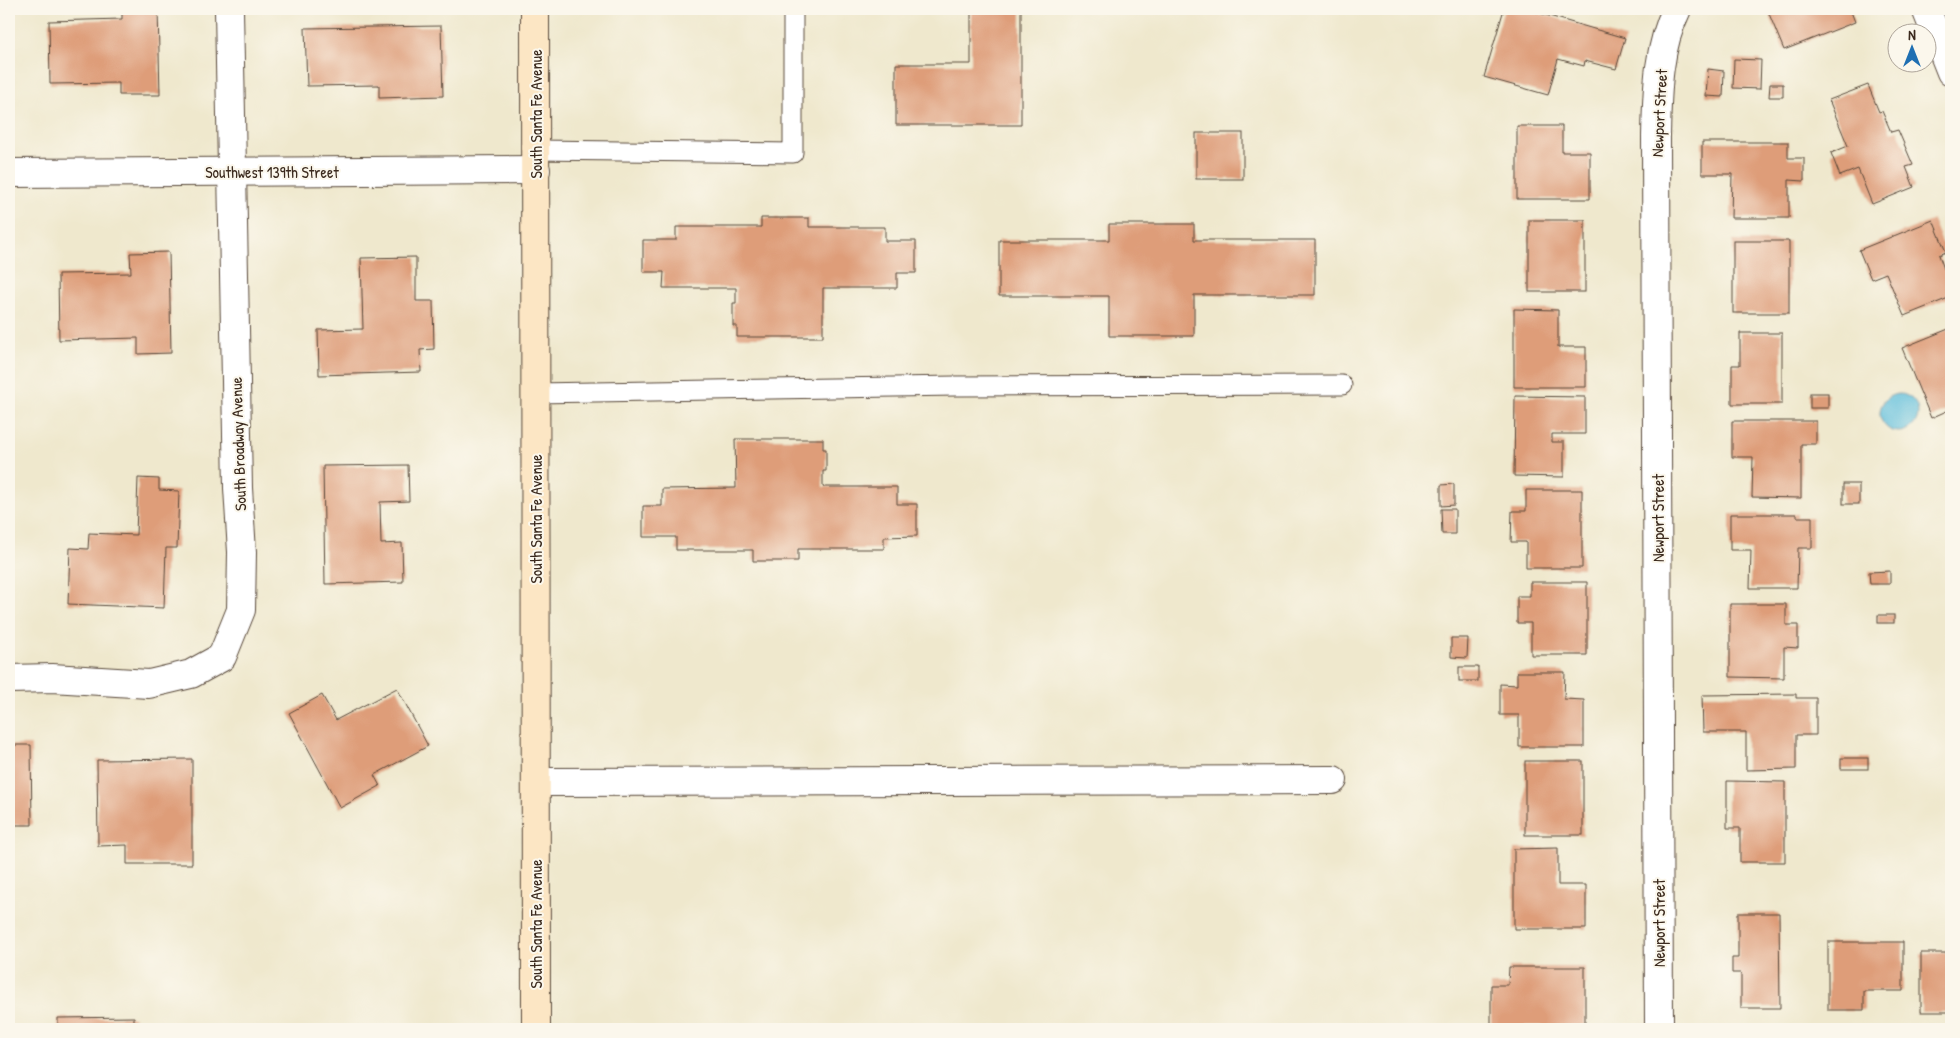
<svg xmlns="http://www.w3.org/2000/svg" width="1960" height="1038" font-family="'Patrick Hand',sans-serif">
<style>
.water{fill:#5cbddb;stroke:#4c747c}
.building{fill:#de9d79}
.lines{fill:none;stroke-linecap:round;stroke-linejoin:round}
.lane-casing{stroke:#564638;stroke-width:21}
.street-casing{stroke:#564638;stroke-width:30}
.secondary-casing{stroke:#564638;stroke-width:30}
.lane{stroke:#fff;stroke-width:19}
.street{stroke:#fff;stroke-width:28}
.secondary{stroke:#fce6c4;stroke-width:28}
.labels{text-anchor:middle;stroke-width:4;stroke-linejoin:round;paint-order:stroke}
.street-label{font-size:16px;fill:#3b2a1e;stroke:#fbf7ec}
</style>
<rect width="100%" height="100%" fill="#fbf7ec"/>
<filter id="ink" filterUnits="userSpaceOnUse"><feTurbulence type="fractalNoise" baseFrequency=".02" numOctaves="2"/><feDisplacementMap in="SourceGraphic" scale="10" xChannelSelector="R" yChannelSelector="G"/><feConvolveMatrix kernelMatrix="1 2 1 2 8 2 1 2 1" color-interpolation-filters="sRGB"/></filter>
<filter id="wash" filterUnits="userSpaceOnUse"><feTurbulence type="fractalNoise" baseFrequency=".0096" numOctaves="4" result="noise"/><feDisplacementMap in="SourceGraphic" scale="20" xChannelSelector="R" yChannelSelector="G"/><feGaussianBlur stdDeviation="1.12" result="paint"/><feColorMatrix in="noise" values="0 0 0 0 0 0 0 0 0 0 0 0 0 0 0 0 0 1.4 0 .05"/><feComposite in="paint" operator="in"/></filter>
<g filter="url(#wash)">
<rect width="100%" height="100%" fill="#efe8cd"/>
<circle class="water" cx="1899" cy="413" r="19"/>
<g id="blocks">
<g class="building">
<path d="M122,9H158L160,95H119V83L50,84L49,21L122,19Z"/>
<path d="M971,9H1021V125H896V64H971Z"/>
<path d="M1504,9H1525L1625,38L1616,69L1585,61L1584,66L1558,59L1548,95L1484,77Z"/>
<path d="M1767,9H1850L1855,22L1784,50Z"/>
<path d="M441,26L443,96L379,98V85L307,86L305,28Z"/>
<path d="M1734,59L1761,60L1760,89L1733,88Z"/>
<path d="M1708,69L1724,71L1723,97L1706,96Z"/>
<path d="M1770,84H1783V97H1769Z"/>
<path d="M1868,85L1879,112L1882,111L1891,132L1898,130L1913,165L1906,167L1914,187L1872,204L1858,169L1840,176L1831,153L1848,146L1829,100Z"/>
<path d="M1517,126H1562V152H1590V199H1517Z"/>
<rect x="1196" y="133" width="47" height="46"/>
<path d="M1702,142H1788V158H1804V181L1789,180V218H1731L1732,174H1702Z"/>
<path d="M761,218H809V227H885V241H916V273H897V288H823V337H737V326H733V303H736V288H663L664,272H643V240H676V227H761Z"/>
<rect x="1529" y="220" width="56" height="72"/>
<path d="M1933,220L1946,252L1939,255L1944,269L1951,266V297L1904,316L1886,273L1871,279L1859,250Z"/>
<path d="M1109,224H1194V240H1315V295H1194V336H1109V296H999V240H1109Z"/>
<rect x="1733" y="241" width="56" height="72"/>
<path d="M169,252L171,353L138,354V338L59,340L58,274L131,273L130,253Z"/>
<path d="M416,257V301H433L434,349L420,350L421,372L319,375L318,330L363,329L361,258Z"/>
<path d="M1514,309L1558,310V347H1586V387H1514Z"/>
<path d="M1951,328V409L1931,418L1902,348Z"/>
<path d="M1740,333H1782V404H1732V365H1740Z"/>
<rect x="1810" y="393" width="18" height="15"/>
<path d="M1515,396L1585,397V434H1552V442H1564V477L1514,476Z"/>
<path d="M1732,421H1816V444H1801V498L1752,497L1753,457H1732Z"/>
<path d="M735,439H823V449H826V471H823V487H897V504H917V536L884,537V549H798V561H753V550H676V537H643V506H662V489L736,488Z"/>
<path d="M408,465L409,501L380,502L381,544L402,543L403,582L325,584L323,466Z"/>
<path d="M138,478L159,479V490L179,491L177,548H166L164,608L68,604L70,548L88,549L89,533L136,535Z"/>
<path d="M1454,484V505L1441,506V485Z"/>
<rect x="1843" y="484" width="16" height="20"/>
<path d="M1526,490H1582V568H1526V542H1511L1512,511H1526Z"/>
<path d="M1441,509H1455V534H1442Z"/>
<path d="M1730,514H1797V517H1812V548H1798L1797,588H1750L1751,550H1730Z"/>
<path d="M1890,571V584H1870L1869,572Z"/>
<path d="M1530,582H1587V655H1531V623H1517V596H1530Z"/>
<path d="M1730,604H1786V625H1798V648L1784,647V678L1730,677Z"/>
<rect x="1878" y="615" width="16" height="8"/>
<path d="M1451,638H1468L1467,658L1451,657Z"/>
<rect x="1459" y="667" width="19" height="14"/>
<path d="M1517,672H1565L1564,699L1584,700V747H1519V715H1500V684L1517,685Z"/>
<path d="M397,688L428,746L374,775L380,786L340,808L289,713L322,695L336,720Z"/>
<path d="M1796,694V698H1816V735H1796V769L1746,770V732H1703L1702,695Z"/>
<path d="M9,745H31L32,825H9Z"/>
<rect x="1841" y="758" width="27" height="11"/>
<path d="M192,759V864H127V845L98,846L97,760Z"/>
<rect x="1525" y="761" width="58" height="74"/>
<path d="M1727,781L1785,782V862H1740V828H1727Z"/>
<path d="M1558,848V885H1586V929H1514V849Z"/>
<path d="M1738,913H1779L1780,1008H1741V973H1732V958H1738Z"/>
<path d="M1828,942H1903V991H1864V1010H1828Z"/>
<rect x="1921" y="953" width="30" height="59"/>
<path d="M1509,967H1585V1026H1491V985H1508Z"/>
<path d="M134,1017V1029H58V1018Z"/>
</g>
</g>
</g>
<g filter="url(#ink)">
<use href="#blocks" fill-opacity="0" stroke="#564638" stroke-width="1"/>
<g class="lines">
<g class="lane-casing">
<g id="lane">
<path d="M536,150L793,153V9"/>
<path d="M536,393L955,386L1342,385"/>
</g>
</g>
<g class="street-casing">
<g id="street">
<path d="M1926,9L1951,72"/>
<path d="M9,173L536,170"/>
<path d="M9,679L52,678L149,684L191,674L222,657L241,610L242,552L238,488L229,9"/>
<path d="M536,782L1333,780"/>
<path d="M1659,1029L1656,137C1657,94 1657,49 1677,9"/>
</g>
</g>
<g class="secondary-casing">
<path id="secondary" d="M535,9L536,1029"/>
</g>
<use href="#lane" class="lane"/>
<use href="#street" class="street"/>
<use href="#secondary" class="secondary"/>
</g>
</g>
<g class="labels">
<g class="street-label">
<text transform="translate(1659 113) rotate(-87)" y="6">Newport Street</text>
<text transform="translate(536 114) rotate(-90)" y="6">South Santa Fe Avenue</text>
<text x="272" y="178">Southwest 139th Street</text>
<text transform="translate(238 444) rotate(-92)" y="6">South Broadway Avenue</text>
<text transform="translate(1658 518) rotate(-90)" y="6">Newport Street</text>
<text transform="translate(536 519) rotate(-90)" y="6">South Santa Fe Avenue</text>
<text transform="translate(1659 923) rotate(-90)" y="6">Newport Street</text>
<text transform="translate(536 924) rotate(-90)" y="6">South Santa Fe Avenue</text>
</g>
</g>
<rect width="1960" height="1038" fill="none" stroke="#fbf7ec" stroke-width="30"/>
<g transform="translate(1912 48)"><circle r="24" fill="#fbf7ec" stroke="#aea59a"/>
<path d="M0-4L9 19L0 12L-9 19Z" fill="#1f6fb2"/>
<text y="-8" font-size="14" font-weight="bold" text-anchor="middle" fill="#3b2a1e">N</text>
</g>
</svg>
